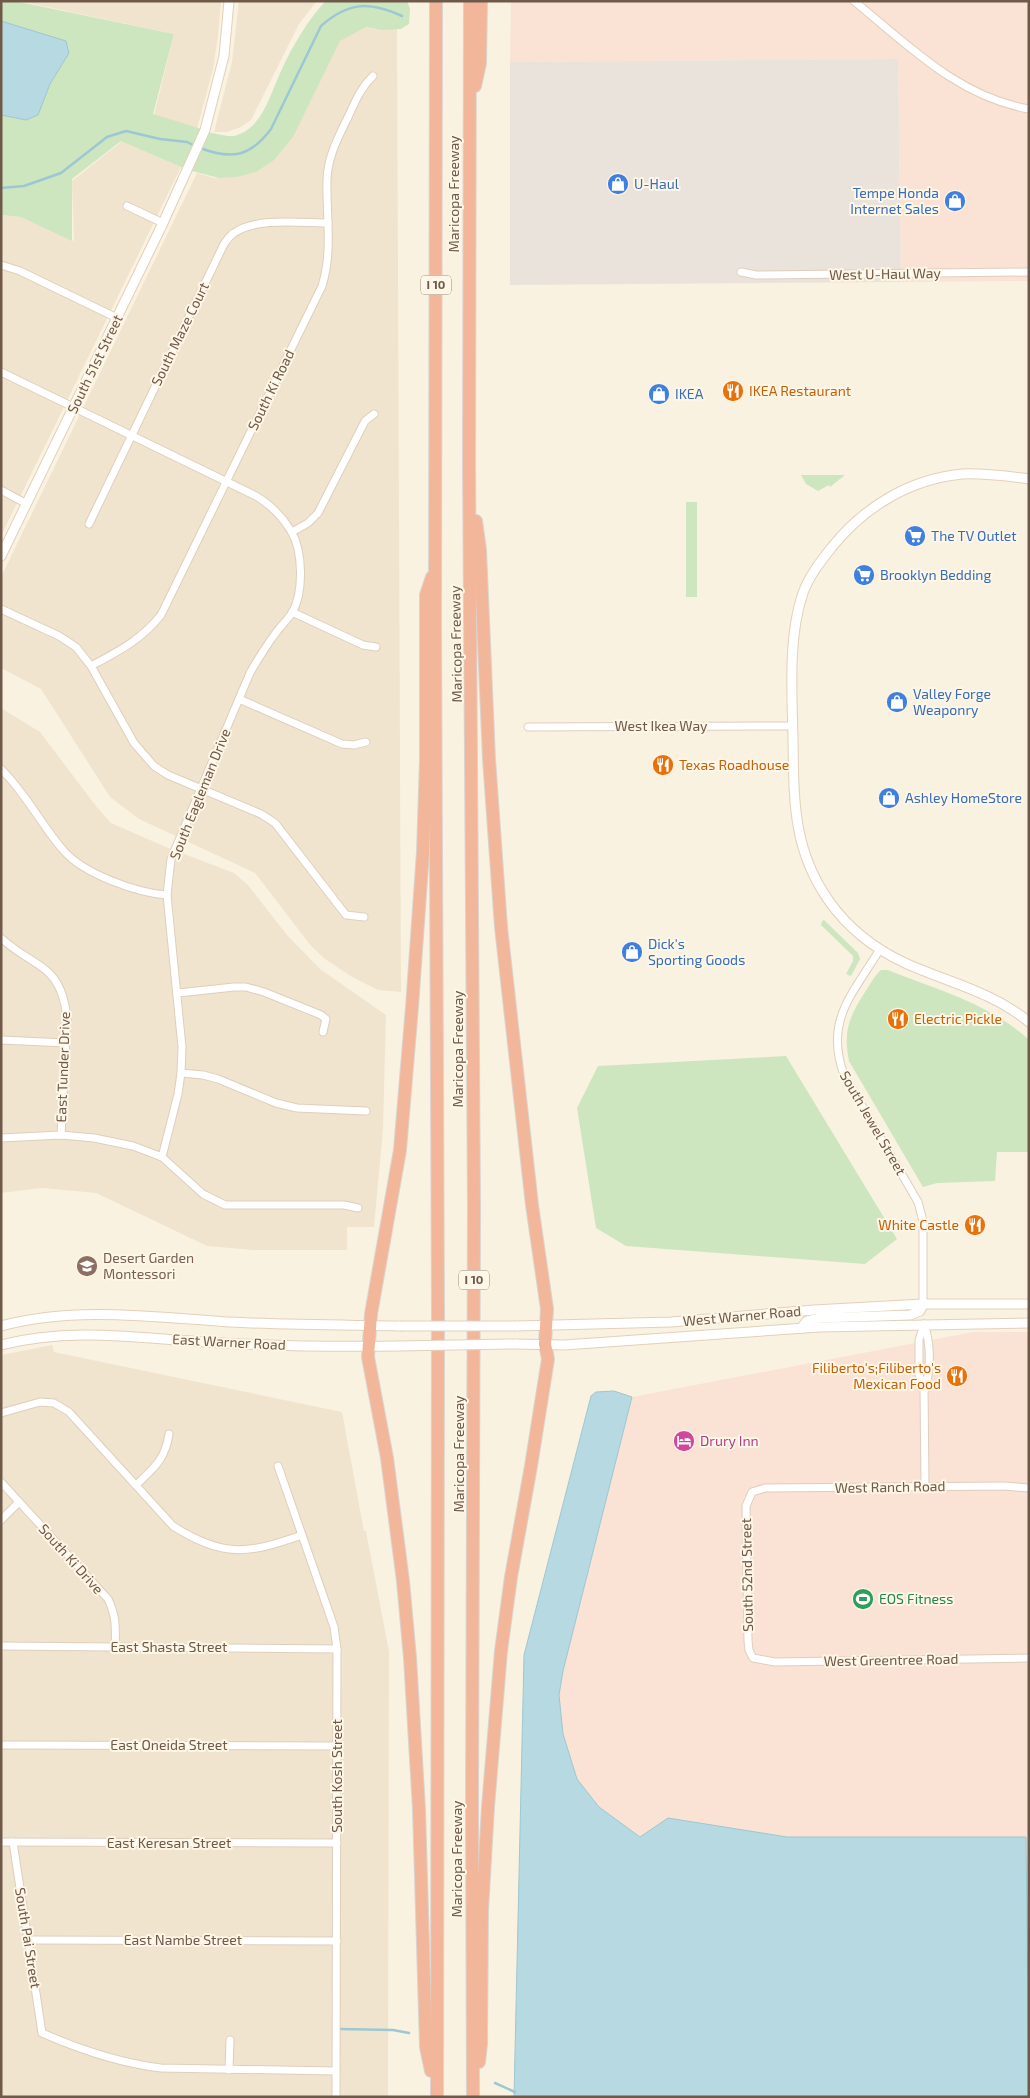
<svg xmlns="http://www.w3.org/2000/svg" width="1030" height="2098" font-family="'Exo 2',sans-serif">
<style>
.residential{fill:#f1e4cf}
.commercial{fill:#fae2d4}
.industrial{fill:#e9e3db}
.green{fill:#cde6c0}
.water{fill:#b6d9e2;stroke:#9dc7d3}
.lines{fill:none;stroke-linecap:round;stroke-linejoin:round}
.stream{stroke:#9dc7d3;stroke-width:2.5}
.street-casing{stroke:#decfbd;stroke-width:9}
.secondary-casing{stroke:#e2d0bb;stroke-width:11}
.highway-casing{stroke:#dad4d0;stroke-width:14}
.street{stroke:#fff;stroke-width:7}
.secondary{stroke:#fff;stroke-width:9}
.highway{stroke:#f2b79a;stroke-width:12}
.secondary-bridge-casing{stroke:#e2d0bb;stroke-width:11;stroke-linecap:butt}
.secondary-bridge{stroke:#fff;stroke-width:9}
.labels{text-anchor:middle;stroke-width:4;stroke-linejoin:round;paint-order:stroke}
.shield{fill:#fef6e6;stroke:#9a8878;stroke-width:1}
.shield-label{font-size:12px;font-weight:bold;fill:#6f5949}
.shop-label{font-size:14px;fill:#366cbe;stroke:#fef6e6;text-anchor:start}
.street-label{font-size:14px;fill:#6f5949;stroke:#fef6e6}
.food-label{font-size:14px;fill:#c56008;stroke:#fef6e6;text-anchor:start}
.education-label{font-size:14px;fill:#785e54;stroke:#fef6e6;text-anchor:start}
.hotel-label{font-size:14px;fill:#b23c85;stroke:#fef6e6;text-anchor:start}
.leisure-label{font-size:14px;fill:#27864d;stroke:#fef6e6;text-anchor:start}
</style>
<rect width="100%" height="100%" fill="#faf2e0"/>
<g class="residential">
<path d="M19,1H221L218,36L213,69L197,129L154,115L174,34Z"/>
<path d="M239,1H317L299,24L251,120L241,127L227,132H214L232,62Z"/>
<path d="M365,27L375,29L397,28L401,992L378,990L352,977L325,959L311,946L255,873L139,819L110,797L41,689L1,668V577L197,173L214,178L233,177L340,38Z"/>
<path d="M122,141L181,167L1,536V215L22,217L74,241L72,181Z"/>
<path d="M1,708L40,732L96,806L111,823L166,847L234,873L248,885L287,935L320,969L386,1015L383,1129L374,1227H347V1250H253L207,1246L96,1193L42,1188L1,1193Z"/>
<path d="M52,1345L54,1352L342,1412L364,1531H366L389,1651L388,2097H1V1355Z"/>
</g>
<g class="commercial">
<path d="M511,1H1029V281L901,282L898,59L510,62Z"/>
<path d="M973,1332H1029V2097L1026,1837H787L668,1818L640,1837L599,1807L577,1779L563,1734L559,1695L563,1671L632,1397Z"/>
</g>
<path class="industrial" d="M898,59L901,282L510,285V62Z"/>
<g class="green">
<path d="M1,1H15L174,34L153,114L205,130L188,170L121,141L72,179V241L21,217L1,215Z"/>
<path d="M326,1H407L410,9L409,24L401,29L382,30L366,27L340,41L293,137L274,160L256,172L237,177L219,178L192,171L207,132C215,133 227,137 234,136C264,128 270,93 282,69C291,49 310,16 326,1Z"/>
<path d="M801,475H845L830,487L829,485L818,491L806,484Z"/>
<rect x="686" y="502" width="11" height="95"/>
<path d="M824,920L858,953L860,959L851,976L846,974L853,961V956L821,925L822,921Z"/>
<path d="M881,970H888C935,989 991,1004 1029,1040V1152H997L995,1181L937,1183L923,1187L849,1061C843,1031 849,1017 865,992C870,985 874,976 881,970Z"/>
<path d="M786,1056L897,1239L865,1264L626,1246L596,1228L577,1108L598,1066Z"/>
</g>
<g class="water">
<path d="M1,21L66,41L69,53L50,84L38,115L26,120L1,115Z"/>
<path d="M614,1391L632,1397L563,1671L559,1695L563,1734L577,1779L599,1807L640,1837L668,1818L787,1837H1026L1029,2097H514L524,1655L591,1396L596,1392Z"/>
</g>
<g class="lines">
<g class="stream">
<path d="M200,148C232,160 250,157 271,129L321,26C348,2 369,1 402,16"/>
<path d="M1,188L24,186L61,173L107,137L126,131L160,139L187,142L195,146"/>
<path d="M338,2029L393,2030L409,2033"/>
<path d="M495,2083L515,2092"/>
</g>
<g class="street-casing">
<g id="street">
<path d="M854,1C907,44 958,97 1029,109"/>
<path d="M127,206L163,223"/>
<path d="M1,265L20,271L117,318"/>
<path d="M741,272L756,275L1029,272"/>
<path d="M1,372L256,496C271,505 282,516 291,531C303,551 304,592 292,613C287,620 280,627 275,634C266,646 258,659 250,673L171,859L167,895L182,1047L181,1073L178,1094L162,1157"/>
<path d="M1,490L27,504"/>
<path d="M89,524L224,244C227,240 230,235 234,233C256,217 302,223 328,223"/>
<path d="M292,532L308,523L318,513L365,421L374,414"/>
<path d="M1,609L59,636L76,647L91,666L134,743L154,766L168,775L261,814L275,823L346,915L364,917"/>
<path d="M292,612L363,645L376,647"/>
<path d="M91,666C119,651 141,640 161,615L322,286C333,251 326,215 327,179C328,155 339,136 349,115C356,100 361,87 373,76"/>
<path d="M239,699L342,744L354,745L366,742"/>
<path d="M528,727L793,726"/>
<path d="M1,769C26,793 41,825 64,851C84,874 137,893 167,895"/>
<path d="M1,938C35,969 61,963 67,1018L61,1135"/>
<path d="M880,949C853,994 824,1020 844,1075L918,1202L923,1221V1304"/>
<path d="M178,993L234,987H246L264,992L321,1015L326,1019L323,1032"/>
<path d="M1,1040L66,1043"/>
<path d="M181,1073L203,1075L218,1079L276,1103L297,1108L366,1111"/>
<path d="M1,1138L61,1135L94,1138L133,1146L162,1157L203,1194L225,1205H344L358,1208"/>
<path d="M924,1324L919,1340V1374L924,1389L925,1487"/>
<path d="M924,1324C931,1344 931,1369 925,1389"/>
<path d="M1,1413L40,1402L54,1403L69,1412L173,1526C223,1558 248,1554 302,1535"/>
<path d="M278,1466L334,1627L337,1649L336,2097"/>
<path d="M1,1482L108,1599C116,1615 116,1629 115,1647"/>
<path d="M136,1485C154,1468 165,1460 169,1434"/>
<path d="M1029,1488L1004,1486L765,1488L752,1492L746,1506L748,1641L749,1650L753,1658L775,1662L1029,1658"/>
<path d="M1,1520L19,1502"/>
<path d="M1,1646L337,1649"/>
<path d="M1,1745L337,1746"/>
<path d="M1,1842L337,1843"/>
<path d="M13,1842L42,2033C81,2050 119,2063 161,2068L336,2071"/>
<path d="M29,1940L337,1941"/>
<path d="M229,2070L230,2040"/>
</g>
</g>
<g class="secondary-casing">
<g id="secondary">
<path d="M1029,479C1007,476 985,473 962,474C910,479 864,507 832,547C821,561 809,576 803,593C788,636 792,693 793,738C794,798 792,849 829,901C848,928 875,949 905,963C947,982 993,992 1029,1022"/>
<path d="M1,556L163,223L205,130L224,56L229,1"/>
<path d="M1,1326C74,1306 154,1317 229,1322C286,1325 343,1325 400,1326"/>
<path d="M516,1326L671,1322L814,1310L923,1304H1029"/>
<path d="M801,1328L807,1321L819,1318L910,1315L920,1311L923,1304"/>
<path d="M515,1344L564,1345L820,1327L1029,1323"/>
<path d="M1,1345C71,1327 135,1338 205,1342C270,1346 334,1347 399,1346"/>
</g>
</g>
<g class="highway-casing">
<g id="highway">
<path d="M436,1L435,626L438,1314L437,2097"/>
<path d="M470,1L469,464L474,1207L472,1807L473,2097"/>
<path d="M475,86L480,63L481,1"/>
<path d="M476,521L480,550L489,759L501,927L532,1205L547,1309L545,1344L548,1359L531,1466L511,1577L501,1651L488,1807L482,1910L481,2044L479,2062"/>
<path d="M431,2071L426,2047L419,1809L410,1658L403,1581L387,1458L368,1357L371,1314L400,1150L412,1007L423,852L426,760V595L432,577"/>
</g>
</g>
<use href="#street" class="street"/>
<use href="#secondary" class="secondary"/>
<use href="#highway" class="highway"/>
<g class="secondary-bridge-casing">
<g id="secondary-bridge">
<path d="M400,1326H516"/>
<path d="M399,1346L515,1344"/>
</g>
</g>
<use href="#secondary-bridge" class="secondary-bridge"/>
</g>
<defs>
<g id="shop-disc" transform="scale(1.125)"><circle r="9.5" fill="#3f7fe0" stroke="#fef6e6"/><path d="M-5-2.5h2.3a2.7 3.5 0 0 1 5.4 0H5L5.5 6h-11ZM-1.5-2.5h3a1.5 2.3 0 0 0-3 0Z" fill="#fff"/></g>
<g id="restaurant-disc" transform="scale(1.125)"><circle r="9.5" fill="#e8710a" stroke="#fef6e6"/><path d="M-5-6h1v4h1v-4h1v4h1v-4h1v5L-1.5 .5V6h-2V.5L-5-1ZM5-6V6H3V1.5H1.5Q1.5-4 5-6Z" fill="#fff"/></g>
<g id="supermarket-disc" transform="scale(1.125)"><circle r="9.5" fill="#3f7fe0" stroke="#fef6e6"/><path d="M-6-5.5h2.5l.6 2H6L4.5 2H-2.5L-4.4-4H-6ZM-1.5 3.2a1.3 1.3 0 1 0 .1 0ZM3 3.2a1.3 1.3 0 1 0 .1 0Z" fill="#fff"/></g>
<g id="school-disc" transform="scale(1.125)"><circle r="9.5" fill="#8d6e63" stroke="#fef6e6"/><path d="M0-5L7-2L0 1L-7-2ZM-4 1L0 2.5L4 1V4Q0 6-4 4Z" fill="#fff"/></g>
<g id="hotel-disc" transform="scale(1.125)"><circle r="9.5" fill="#d1479c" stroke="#fef6e6"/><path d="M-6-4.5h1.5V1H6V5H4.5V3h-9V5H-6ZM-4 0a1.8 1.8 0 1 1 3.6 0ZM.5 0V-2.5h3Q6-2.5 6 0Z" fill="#fff"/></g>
<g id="stadium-disc" transform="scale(1.125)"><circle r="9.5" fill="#2e9e5b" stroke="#fef6e6"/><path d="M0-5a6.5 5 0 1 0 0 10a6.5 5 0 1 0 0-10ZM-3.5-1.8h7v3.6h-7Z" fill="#fff"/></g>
</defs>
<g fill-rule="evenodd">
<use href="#shop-disc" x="618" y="184"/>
<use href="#shop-disc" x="955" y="201"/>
<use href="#restaurant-disc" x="733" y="391"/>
<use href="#shop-disc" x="659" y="394"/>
<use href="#supermarket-disc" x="915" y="536"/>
<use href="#supermarket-disc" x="864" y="575"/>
<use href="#shop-disc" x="897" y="702"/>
<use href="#restaurant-disc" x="663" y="765"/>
<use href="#shop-disc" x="889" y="798"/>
<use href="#shop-disc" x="632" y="952"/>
<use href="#restaurant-disc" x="898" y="1019"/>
<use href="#restaurant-disc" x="975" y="1225"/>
<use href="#school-disc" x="87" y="1266"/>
<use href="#restaurant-disc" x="957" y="1376"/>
<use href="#hotel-disc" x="684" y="1441"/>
<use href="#stadium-disc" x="863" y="1599"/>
</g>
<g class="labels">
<g class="shield">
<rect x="421" y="275.5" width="30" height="19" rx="4"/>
<rect x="459" y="1270.5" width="30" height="19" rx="4"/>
</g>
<g class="shield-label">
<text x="436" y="289">I 10</text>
<text x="474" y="1284">I 10</text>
</g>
<g class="shop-label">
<text x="634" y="189">U-Haul</text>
<text x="939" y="198" text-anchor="end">Tempe Honda<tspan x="939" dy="16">Internet Sales</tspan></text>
<text x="675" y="399">IKEA</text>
<text x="931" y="541">The TV Outlet</text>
<text x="880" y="580">Brooklyn Bedding</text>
<text x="913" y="699">Valley Forge<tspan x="913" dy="16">Weaponry</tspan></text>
<text x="905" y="803">Ashley HomeStore</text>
<text x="648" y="949">Dick's<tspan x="648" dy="16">Sporting Goods</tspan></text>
</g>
<g class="street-label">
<text transform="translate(454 194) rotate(-90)" y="5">Maricopa Freeway</text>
<text transform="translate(885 274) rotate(-1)" y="5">West U-Haul Way</text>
<text transform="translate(180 334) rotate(-64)" y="5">South Maze Court</text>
<text transform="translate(95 364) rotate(-64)" y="5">South 51st Street</text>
<text transform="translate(271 390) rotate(-64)" y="5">South Ki Road</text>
<text transform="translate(456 644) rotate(-91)" y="5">Maricopa Freeway</text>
<text x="661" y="731">West Ikea Way</text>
<text transform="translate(200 794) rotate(-68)" y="5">South Eagleman Drive</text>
<text transform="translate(458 1049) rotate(-90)" y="5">Maricopa Freeway</text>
<text transform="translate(63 1067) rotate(-88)" y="5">East Tunder Drive</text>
<text transform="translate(873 1123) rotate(60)" y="5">South Jewel Street</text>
<text transform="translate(742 1316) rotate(-5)" y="5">West Warner Road</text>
<text transform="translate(229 1342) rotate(3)" y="5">East Warner Road</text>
<text transform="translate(459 1454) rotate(-90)" y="5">Maricopa Freeway</text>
<text transform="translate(890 1487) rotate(-1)" y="5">West Ranch Road</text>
<text transform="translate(71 1559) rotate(48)" y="5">South Ki Drive</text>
<text transform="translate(747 1575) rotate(-91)" y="5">South 52nd Street</text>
<text x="169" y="1652">East Shasta Street</text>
<text transform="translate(891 1660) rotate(-1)" y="5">West Greentree Road</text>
<text x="169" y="1750">East Oneida Street</text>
<text transform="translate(337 1776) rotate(-90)" y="5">South Kosh Street</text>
<text x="169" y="1848">East Keresan Street</text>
<text transform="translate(457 1859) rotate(-90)" y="5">Maricopa Freeway</text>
<text transform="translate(28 1938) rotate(81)" y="5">South Pai Street</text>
<text x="183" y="1945">East Nambe Street</text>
</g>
<g class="food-label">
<text x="749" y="396">IKEA Restaurant</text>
<text x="679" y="770">Texas Roadhouse</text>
<text x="914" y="1024">Electric Pickle</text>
<text x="959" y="1230" text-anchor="end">White Castle</text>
<text x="941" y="1373" text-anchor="end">Filiberto's;Filiberto's<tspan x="941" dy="16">Mexican Food</tspan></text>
</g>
<g class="education-label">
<text x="103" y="1263">Desert Garden<tspan x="103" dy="16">Montessori</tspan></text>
</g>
<g class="hotel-label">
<text x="700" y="1446">Drury Inn</text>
</g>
<g class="leisure-label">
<text x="879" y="1604">EOS Fitness</text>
</g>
</g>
<rect width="1030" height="2098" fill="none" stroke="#6f5949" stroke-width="5"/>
</svg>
